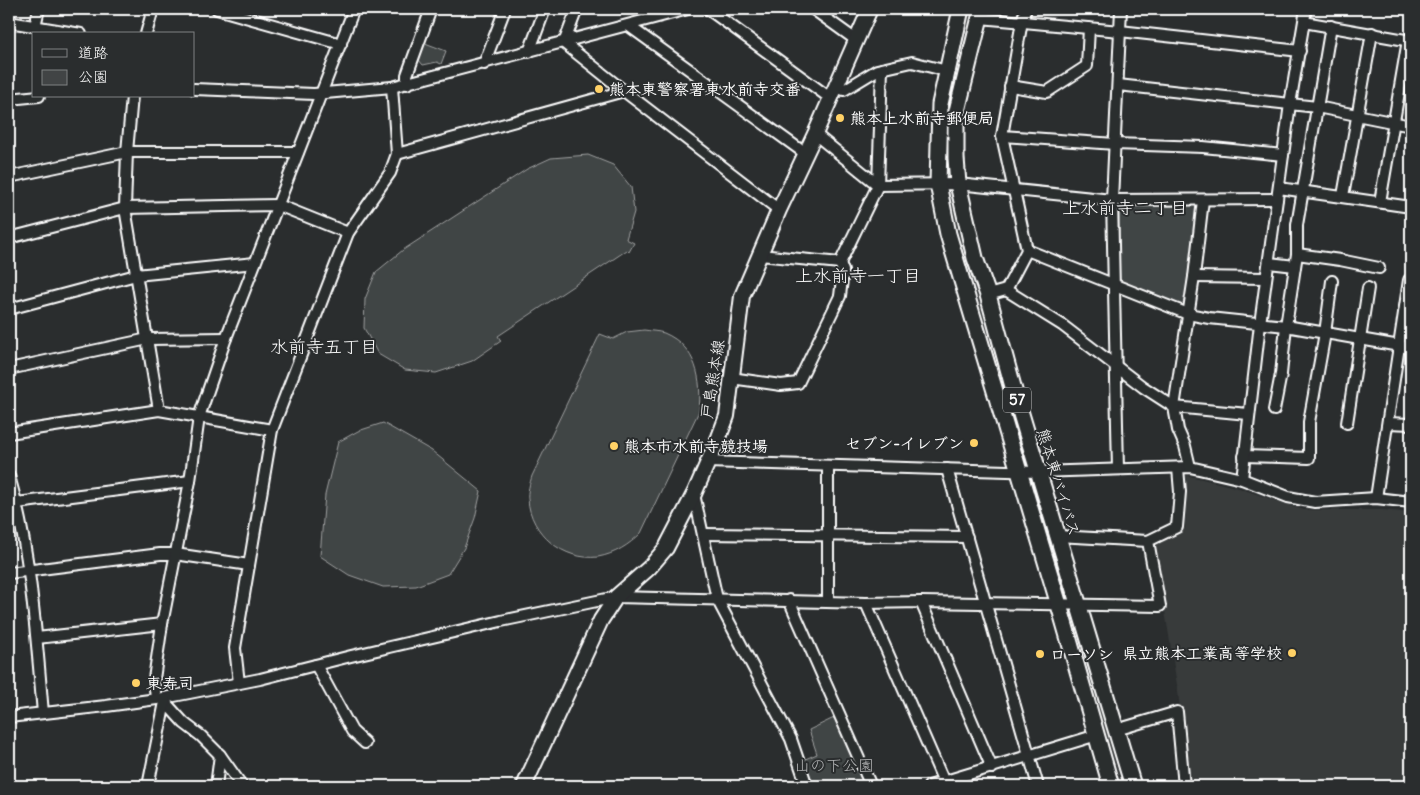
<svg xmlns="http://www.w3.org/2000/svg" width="1420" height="795" font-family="Delius,'Klee One',sans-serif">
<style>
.built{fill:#373a3b}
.green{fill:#414445;stroke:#a0a2a2}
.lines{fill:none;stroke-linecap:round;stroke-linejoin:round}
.minor-casing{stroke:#fff;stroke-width:14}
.major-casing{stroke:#fff;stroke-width:18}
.highway-casing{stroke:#fff;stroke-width:19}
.minor{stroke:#2a2d2e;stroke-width:10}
.major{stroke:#2a2d2e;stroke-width:14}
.highway{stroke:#2a2d2e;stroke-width:15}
.poi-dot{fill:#ffd166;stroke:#2a2d2e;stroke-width:2}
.labels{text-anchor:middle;stroke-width:4;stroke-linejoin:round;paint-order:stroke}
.shield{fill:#2a2d2e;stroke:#bfc0c0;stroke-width:1}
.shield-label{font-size:15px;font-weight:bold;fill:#fff}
.poi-label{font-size:16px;font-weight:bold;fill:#fff;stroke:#2a2d2e;text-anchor:start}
.street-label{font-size:16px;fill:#fff;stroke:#2a2d2e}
.park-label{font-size:16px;fill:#b3b4b5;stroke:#2a2d2e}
.neighbourhood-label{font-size:18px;fill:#fff;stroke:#2a2d2e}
</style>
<rect width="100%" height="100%" fill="#2a2d2e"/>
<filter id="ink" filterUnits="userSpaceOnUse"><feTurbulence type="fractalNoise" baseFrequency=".02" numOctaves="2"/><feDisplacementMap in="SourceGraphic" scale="10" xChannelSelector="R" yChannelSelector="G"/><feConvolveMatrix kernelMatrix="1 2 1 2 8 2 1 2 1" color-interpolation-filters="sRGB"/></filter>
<g filter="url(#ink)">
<path class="built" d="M1186,475L1239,488L1304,510H1383L1411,513V786H1188L1178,691L1154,544L1185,528Z"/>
<g class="green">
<path d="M425,43L446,51L441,64L437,62L423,65L418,59Z"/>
<path d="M588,155L613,165L631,187L634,212L626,239L634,243L629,252L627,250L498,336L501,341L472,361L436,373L405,370L378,354L364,328L365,299L376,272L403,250L527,169L551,158Z"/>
<path d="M1199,205L1185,306L1182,308L1119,280V207Z"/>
<path d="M644,330C650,331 658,331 664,333C697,347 702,379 699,411L641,533C629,545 615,554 598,557C564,561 530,534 528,499C527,492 530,483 532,476L600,334L613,339L627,332Z"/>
<path d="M383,423L432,451L481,491L475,518L464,548L448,574L416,586L383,587L349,575L320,556L325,495L338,442L358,431Z"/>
<path d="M834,718L866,786H811L803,760L817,754L809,730Z"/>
</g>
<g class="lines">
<g class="minor-casing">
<g id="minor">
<path d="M217,9L341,44"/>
<path d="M577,9L564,43L624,91L779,210"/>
<path d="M708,9L830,98"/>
<path d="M813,9L856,40"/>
<path d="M980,18L1120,31L1300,51"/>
<path d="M9,22L81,34"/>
<path d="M1304,22L1411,41"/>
<path d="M35,26L39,9"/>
<path d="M629,26L806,154"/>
<path d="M146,34L153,9"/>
<path d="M529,52L545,9"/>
<path d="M484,64L505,9"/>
<path d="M407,84V75L431,9"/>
<path d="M1118,85L1317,107L1411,126"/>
<path d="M1010,86L1047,92L1087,66L1089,28"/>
<path d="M835,87L844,90L877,70L912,62L947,71"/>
<path d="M194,89L314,94L392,87L688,9"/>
<path d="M132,96L127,152L125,208L159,410"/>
<path d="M9,99L39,96"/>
<path d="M815,134L878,185L958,184L1112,200L1277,199"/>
<path d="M1002,136L1115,144L1203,147L1283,155"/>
<path d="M397,154L624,91"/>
<path d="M9,177L127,152H298"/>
<path d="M1279,188L1411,207"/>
<path d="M1343,196L1372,33"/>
<path d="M1380,202L1408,40"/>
<path d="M9,238L125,208L278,205L348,233"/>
<path d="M1027,250L1188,314L1209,318L1286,326L1411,348"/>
<path d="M1297,254L1340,260L1379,268"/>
<path d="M760,255L840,263L878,185L882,69"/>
<path d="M1269,263L1295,266"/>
<path d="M1194,277L1266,278"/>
<path d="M1006,290L1062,325L1143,387L1174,407L1248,414"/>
<path d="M988,295L1006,290L1027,250L1002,136L1022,21L1026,9"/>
<path d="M9,309L136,275L255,263"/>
<path d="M9,369L148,339L226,338"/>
<path d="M731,378L781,385L798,383L840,296L843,271L840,263"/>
<path d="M1274,410L1281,374L1286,326L1297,254V225L1331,26"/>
<path d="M1347,423L1368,288"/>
<path d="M1388,423L1411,424"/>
<path d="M9,433L159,410L272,430"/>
<path d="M1244,456L1309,458V422L1325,333L1332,281"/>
<path d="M708,462L1038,472L1190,467L1242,479L1288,497L1315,502L1376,498L1411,502"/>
<path d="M1190,467L1185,446L1178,430L1174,407L1194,277L1203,200"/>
<path d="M947,469L1038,786"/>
<path d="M1118,469L1112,200L1121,9"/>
<path d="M9,476C31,552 36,634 43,713"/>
<path d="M1242,479L1260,324L1290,104L1306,9"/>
<path d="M694,494L717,599L791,739L807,786"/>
<path d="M1376,498L1409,280"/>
<path d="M17,503L190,481"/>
<path d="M703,534L967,537"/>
<path d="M1057,536L1148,541"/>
<path d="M9,573L160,554H175L249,565"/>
<path d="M789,600L871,786"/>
<path d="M828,601V466"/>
<path d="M921,602L992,768"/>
<path d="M866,603L944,782"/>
<path d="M37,638L162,624"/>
<path d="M316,665L352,731L365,743"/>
<path d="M239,683L235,648L272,430L348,233L390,173L397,154L392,87"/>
<path d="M156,699L154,679L162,624L190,481L199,417L226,338L354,9"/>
<path d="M165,702L184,723L201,736L220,755L242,786"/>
<path d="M9,717L106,706L164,698L260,679L351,656L501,621L616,597L866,603L921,602L1160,606L1148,541L1177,527L1180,492L1178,468"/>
<path d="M1116,730L1177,712L1184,786"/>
<path d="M148,786L165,702L164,698"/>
<path d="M216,786L220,755"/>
<path d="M929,786L1097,735"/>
</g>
</g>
<g class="major-casing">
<path id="major" d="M524,786L601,620L616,597L649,568L666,548L694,494L719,437L727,416L742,296L779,210L815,134L870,9"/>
</g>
<g class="highway-casing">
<g id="highway">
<path d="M961,9L940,104L938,184L948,234L1059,605L1111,786"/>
<path d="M982,9L956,115V158L958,184L975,258L988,295L1015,394L1133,786"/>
</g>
</g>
<use href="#minor" class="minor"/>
<use href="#major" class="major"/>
<use href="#highway" class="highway"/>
</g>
</g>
<g class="poi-dot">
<circle cx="599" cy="89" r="5"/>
<circle cx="840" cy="118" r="5"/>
<circle cx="974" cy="443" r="5"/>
<circle cx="614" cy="446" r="5"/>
<circle cx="1292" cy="653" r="5"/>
<circle cx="1040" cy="654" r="5"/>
<circle cx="136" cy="683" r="5"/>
</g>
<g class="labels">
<rect class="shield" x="1003" y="387.5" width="28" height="25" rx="4"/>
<g class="shield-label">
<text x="1017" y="405">57</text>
</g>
<g class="poi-label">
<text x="609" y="95">熊本東警察署東水前寺交番</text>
<text x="850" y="124">熊本上水前寺郵便局</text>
<text x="964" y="449" text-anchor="end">セブン-イレブン</text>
<text x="624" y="452">熊本市水前寺競技場</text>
<text x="1282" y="659" text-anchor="end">県立熊本工業高等学校</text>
<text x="1050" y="660">ローソン</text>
<text x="146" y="689">東寿司</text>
</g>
<g class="street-label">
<text transform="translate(712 379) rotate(-81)" y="6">戸島熊本線</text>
<text transform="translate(1059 482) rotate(73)" y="6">熊本東バイパス</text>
</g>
<g class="park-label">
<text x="834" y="771">山の下公園</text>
</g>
<g class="neighbourhood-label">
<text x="1125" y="214">上水前寺二丁目</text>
<text x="858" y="282">上水前寺一丁目</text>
<text x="324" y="353">水前寺五丁目</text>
</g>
</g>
<rect width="1420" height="795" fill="none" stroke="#2a2d2e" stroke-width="30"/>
<rect x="15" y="15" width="1390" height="765" fill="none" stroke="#fff" stroke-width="2" filter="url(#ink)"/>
<rect x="32" y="32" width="162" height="65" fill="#2a2d2e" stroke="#7f8182"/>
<rect x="42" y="49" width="25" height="8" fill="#2a2d2e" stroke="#7f8182"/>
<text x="78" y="58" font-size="15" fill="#ffffff">道路</text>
<rect x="42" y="70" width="25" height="15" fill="#414445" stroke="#7f8182"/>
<text x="78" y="82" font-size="15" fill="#ffffff">公園</text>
</svg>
